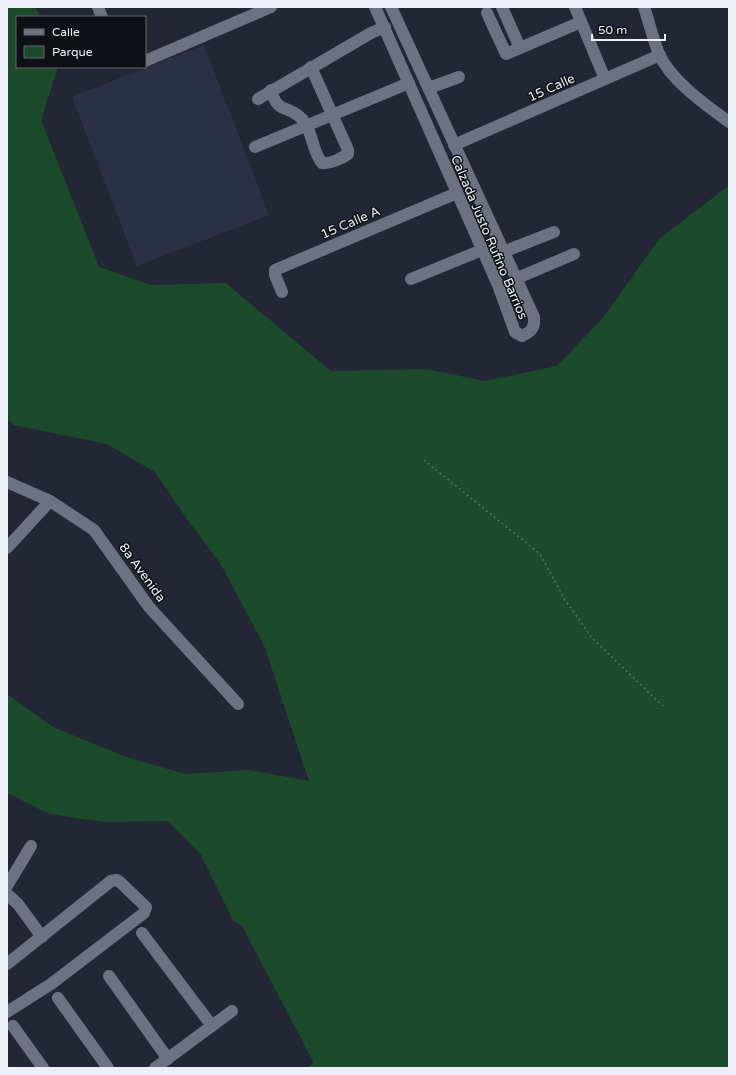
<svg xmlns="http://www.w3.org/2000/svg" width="736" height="1075" font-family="'Varela Round',sans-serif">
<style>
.built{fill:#2b3145}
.green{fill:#1c4b2b}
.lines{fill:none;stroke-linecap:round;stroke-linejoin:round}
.path{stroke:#636673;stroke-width:1.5;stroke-dasharray:2 3;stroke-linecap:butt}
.minor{stroke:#6d7283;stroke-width:12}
.labels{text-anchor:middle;stroke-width:3;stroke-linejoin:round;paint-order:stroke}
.street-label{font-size:13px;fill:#eceff8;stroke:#0e1016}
</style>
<rect width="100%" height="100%" fill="#232735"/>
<path class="built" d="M204,45L269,215L137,266L72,97Z"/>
<path class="green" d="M7,7H35L41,17H17V67H58L41,120L99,267L151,285L226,283L331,371L426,369L485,381L557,366L603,318L659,239L727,187L729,188V1068H306L314,1063L242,926L233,920L200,853L168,821L104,822L49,814L7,793V694L53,727L126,757L185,774L249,770L309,781L264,645L220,563L187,519L155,472L107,444L14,425L7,419Z"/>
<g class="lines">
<path class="path" d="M424,460L540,554L565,600L592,638L665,708"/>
<g class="minor">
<path d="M98,7L102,17"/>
<path d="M375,7L498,285L515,332L522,336C531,332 535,328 534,317L391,7"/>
<path d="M502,7L520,48"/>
<path d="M575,7L605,79"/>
<path d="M644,7C649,22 653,39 659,54C671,81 706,105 729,122"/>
<path d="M487,13L506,54L581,22"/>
<path d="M145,61L271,7"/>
<path d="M429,88L459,77"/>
<path d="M271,90C278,115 287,104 301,118C313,129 311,150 322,163C330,164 341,159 348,154V150L311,67"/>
<path d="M258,99L371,33L385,27"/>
<path d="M454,145L660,55"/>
<path d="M255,147L409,83"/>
<path d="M503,252L554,232"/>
<path d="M411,279L482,250"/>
<path d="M515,279L574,254"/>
<path d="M282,292L275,275V270L457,193"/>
<path d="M7,482L50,501L94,530L149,607L238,704"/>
<path d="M7,548L50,501"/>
<path d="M7,886L31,846"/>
<path d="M7,894L18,904L42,937"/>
<path d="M142,933L212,1026"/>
<path d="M7,964L111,881L117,880L121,883L146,907L144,913L51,984L7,1012"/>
<path d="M109,976L168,1059"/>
<path d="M58,998L108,1068"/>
<path d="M13,1026L43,1068"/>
<path d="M155,1068L232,1011"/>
</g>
</g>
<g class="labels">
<g class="street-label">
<text transform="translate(551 87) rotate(-24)" y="5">15 Calle</text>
<text transform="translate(350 222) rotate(-23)" y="5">15 Calle A</text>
<text transform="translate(490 237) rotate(67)" y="5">Calzada Justo Rufino Barrios</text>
<text transform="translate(143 572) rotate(54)" y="5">8a Avenida</text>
</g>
</g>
<rect width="736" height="1075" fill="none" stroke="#eceff8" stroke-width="16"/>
<rect x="16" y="16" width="130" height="52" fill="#0e1016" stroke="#676970"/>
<rect x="24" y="29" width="20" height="6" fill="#6d7283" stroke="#676970"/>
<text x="52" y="36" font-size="12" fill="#eceff8">Calle</text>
<rect x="24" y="46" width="20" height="12" fill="#1c4b2b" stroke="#676970"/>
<text x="52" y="56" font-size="12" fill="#eceff8">Parque</text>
<path d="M592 34v6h73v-6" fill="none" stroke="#eceff8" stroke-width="2"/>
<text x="598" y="34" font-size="12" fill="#eceff8" stroke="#0e1016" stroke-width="3" paint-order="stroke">50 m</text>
</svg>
